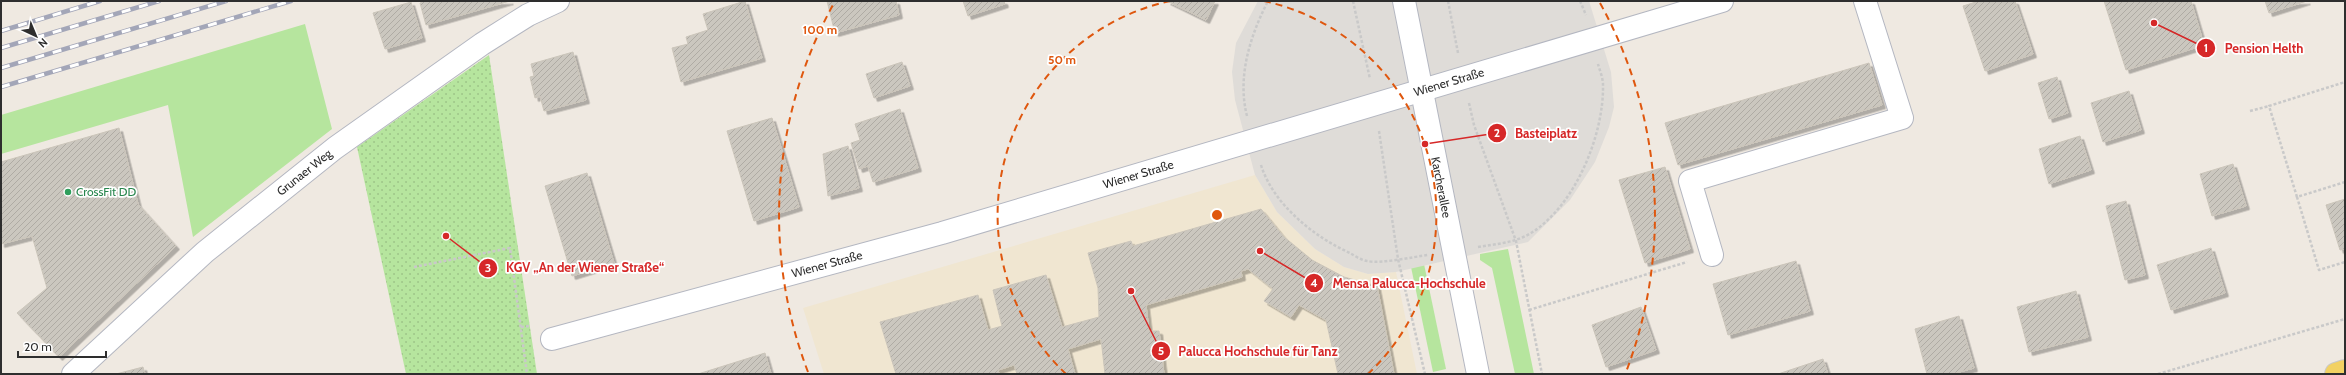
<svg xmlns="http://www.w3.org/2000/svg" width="2346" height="375" font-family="Cabin,sans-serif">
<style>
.education{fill:#f0e6d1}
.grass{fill:#b6e59e}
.garden{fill:url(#garden-dots)}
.plaza{fill:#dfdcd8}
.building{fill:url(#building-hatch);stroke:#cbc5ba;filter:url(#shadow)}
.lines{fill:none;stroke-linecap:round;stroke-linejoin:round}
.minor-casing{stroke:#b4b7c1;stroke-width:24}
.major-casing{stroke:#c9c9c9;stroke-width:24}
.path{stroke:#c9c9c9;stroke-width:2.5;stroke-dasharray:3 2;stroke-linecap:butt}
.minor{stroke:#fff;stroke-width:22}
.major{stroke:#f2d163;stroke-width:22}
.rail-casing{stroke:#a3a6b8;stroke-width:4.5}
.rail{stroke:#fff;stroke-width:3;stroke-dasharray:9;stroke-linecap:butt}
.ring{fill:none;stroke:#df570e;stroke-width:2;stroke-dasharray:7 5}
.leisure-dot{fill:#2e9e5b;stroke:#fff;stroke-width:1.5}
.labels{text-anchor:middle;stroke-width:3.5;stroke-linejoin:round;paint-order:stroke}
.street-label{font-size:12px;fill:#2e2e2e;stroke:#fff}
.leisure-label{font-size:12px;fill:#27864d;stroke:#fff;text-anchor:start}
.centre{fill:#df570e;stroke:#fff;stroke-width:2}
.ring-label{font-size:12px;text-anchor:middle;font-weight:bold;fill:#df570e;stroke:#fff;stroke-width:3.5;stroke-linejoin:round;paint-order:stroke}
.leader{fill:none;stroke:#d62828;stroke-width:1.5}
.callout-dot{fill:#d62828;stroke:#fff;stroke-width:1.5}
.mark-label{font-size:12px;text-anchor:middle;font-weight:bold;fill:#fff}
.callout-label{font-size:13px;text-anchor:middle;font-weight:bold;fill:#d62828;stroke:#fff;stroke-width:3.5;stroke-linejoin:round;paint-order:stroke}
</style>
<defs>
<pattern id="garden-dots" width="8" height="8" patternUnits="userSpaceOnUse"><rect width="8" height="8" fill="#b6e59e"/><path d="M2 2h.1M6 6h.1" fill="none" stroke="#9dc588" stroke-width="1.8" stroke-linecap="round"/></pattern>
<pattern id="building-hatch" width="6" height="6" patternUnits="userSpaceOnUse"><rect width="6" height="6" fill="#cbc7bf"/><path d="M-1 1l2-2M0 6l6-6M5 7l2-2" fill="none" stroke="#afaba4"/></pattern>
<filter id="shadow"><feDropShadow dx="3.5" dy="3.5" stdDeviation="0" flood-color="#0004"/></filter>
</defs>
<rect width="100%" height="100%" fill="#efe9e1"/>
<path class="education" d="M1255,175L1277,212L1315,249L1344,267L1368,274L1396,272L1417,374H824L803,308Z"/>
<g class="grass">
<path d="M305,24L332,129L193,237L168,105L1,154V115Z"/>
<path d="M1508,249L1534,374H1515L1492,268L1480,260V254Z"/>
<path d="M1424,264L1446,369L1433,372L1411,267Z"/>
</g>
<path class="garden" d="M489,55L537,374H406L357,147Z"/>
<path class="plaza" d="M1258,1H1589L1611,72L1614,107L1609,127L1595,162L1570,200L1528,242L1396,272L1368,274L1344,267L1315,249L1277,212L1255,175L1235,100L1232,72L1236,43Z"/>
<g class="building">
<path d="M425,1H510L426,25L420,3Z"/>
<path d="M745,1L762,58L681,82L672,48L688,44L686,37L708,30L703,14Z"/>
<path d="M827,1H896L899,15L835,33Z"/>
<path d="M963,1H1004L1005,4L968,16Z"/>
<path d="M1167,1H1215L1206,20Z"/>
<path d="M1979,1H2015L2033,54L1985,71L1963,6Z"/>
<path d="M2104,1H2191L2204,45L2126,70Z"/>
<path d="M2265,1H2307L2269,13Z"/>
<path d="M411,2L422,38L385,49L373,13Z"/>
<path d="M573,52L586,100L544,111L540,96L535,98L530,77L534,76L531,64Z"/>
<path d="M902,62L910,86L874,98L866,74Z"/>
<path d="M1869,63L1882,105L1678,165L1665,123Z"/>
<path d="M2057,77L2068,113L2049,119L2038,83Z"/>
<path d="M2129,91L2141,130L2103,142L2091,103Z"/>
<path d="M900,109L918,168L873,182L868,166L859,169L851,143L860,140L855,124Z"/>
<path d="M772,118L799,207L754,221L727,131Z"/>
<path d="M119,128L138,204L176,246L59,357L17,313L47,288L32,236L1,244V162Z"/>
<path d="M2080,136L2091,170L2049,184L2039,149Z"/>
<path d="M848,146L859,188L828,196L823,154Z"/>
<path d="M2233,164L2246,206L2212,216L2200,174Z"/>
<path d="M1665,167L1690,249L1645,263L1619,180Z"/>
<path d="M587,173L614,263L572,276L545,186Z"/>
<path d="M2345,199V249L2340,250L2326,205Z"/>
<path d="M2126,201L2145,275L2125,280L2106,206Z"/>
<path d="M1261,209L1284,237L1312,260L1344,277L1377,286L1394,374H1338L1326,320L1299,305L1291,317L1264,301L1273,289L1248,269L1241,271L1242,277L1146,305L1149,331H1159L1164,374H1105L1101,339L1068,349L1075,374H1017L1014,365L998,370L999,374H896L880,322L978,295L988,330L1002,326L993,290L1046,275L1062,327L1099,317L1098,288L1088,253L1131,241L1133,246Z"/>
<path d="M2211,248L2225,293L2171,310L2157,265Z"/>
<path d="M1796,261L1810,311L1728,335L1713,284Z"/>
<path d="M2076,291L2088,337L2029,352L2017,307Z"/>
<path d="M1641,307L1656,350L1606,367L1592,325Z"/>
<path d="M1959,316L1974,368L1952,374H1927L1915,329Z"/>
<path d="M765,353L771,374H698Z"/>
<path d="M1823,359L1828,374H1778Z"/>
<path d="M143,367L145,374H116Z"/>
</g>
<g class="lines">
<g class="minor-casing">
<g id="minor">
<path id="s1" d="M1404,1L1478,374"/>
<path d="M1712,255L1690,181L1902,118L1865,1"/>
<path id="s2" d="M552,339L942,233L1722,1"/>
<path id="s3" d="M73,374L205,252L335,148L482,44L528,15L558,1"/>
</g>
</g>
<g class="major-casing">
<path id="major" d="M2336,374L2345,371"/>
</g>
<g class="path">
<path d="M1353,1L1370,79"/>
<path d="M1448,1L1458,53"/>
<path d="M1580,1L1586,15"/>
<path d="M1469,103L1474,125L1516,241L1542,374"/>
<path d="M2250,111L2269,106"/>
<path d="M1247,116C1237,77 1250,36 1268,1"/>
<path d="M1379,131L1398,259L1425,374"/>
<path d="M1261,165C1273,204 1314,237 1350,253C1355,256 1361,260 1367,261C1382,264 1412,257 1428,255"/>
<path d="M2345,182L2297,197L2319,270L2345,262"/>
<path d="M2297,197L2269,106L2345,82"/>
<path d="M1478,247C1496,244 1515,243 1531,233C1575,206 1604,135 1603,85C1603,78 1600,71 1598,64"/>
<path d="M414,267L510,248L527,374"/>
<path d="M1529,310L1687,262"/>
<path d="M521,327L530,326"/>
<path d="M2158,374L2345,319"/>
</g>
<use href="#minor" class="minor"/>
<use href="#major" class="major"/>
<g class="rail-casing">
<g id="rail">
<path d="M1,31L100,1"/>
<path d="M1,48L159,1"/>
<path d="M1,68L226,1"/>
<path d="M1,87L291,1"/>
</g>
</g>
<use href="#rail" class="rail"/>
</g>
<g class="ring">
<path d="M1066 374A219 219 0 0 1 1170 1M1264 1A219 219 0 0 1 1368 374"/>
<path d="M808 372A438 438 0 0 1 834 3M1600 3A438 438 0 0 1 1626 372"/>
</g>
<circle class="leisure-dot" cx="68" cy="192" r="4"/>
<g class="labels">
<g class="street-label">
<text dy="4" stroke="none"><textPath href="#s2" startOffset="933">Wiener Straße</textPath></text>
<text dy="4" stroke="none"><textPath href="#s3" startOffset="307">Grunaer Weg</textPath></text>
<text dy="4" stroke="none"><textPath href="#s2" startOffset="609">Wiener Straße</textPath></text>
<text dy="4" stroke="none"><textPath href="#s1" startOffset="190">Karcherallee</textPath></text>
<text dy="4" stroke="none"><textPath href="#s2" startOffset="285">Wiener Straße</textPath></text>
</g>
<g class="leisure-label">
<text x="76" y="196">CrossFit DD</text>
</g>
</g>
<circle cx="1217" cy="215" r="6" class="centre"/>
<g class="ring-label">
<text x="820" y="34">100 m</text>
<text x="1062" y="64">50 m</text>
</g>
<path class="leader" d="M2154 23L2206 48M1425 144L1497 133M446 236L488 268M1260 251L1314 283M1131 291L1161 351"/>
<g class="callout-dot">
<circle cx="2154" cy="23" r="4"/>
<circle cx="1425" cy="144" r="4"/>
<circle cx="446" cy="236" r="4"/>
<circle cx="1260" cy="251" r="4"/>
<circle cx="1131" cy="291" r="4"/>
<circle cx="2206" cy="48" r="10"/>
<circle cx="1497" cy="133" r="10"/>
<circle cx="488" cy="268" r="10"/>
<circle cx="1314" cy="283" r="10"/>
<circle cx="1161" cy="351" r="10"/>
</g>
<g class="mark-label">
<text x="2206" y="52">1</text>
<text x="1497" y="137">2</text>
<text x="488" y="272">3</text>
<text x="1314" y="287">4</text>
<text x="1161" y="355">5</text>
</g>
<g class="callout-label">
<text x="2264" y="53">Pension Helth</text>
<text x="1546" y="138">Basteiplatz</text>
<text x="585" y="272">KGV „An der Wiener Straße“</text>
<text x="1409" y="288">Mensa Palucca-Hochschule</text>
<text x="1258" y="356">Palucca Hochschule für Tanz</text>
</g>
<rect width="2346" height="375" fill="none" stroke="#2e2e2e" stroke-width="4"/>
<g transform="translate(36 36) rotate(136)" stroke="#ffffff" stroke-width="3" paint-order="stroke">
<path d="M0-3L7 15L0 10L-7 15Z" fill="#2e2e2e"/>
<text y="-6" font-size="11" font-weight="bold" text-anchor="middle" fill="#2e2e2e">N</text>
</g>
<path d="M18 351v6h88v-6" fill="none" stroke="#2e2e2e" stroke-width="2"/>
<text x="24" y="351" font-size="12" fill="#2e2e2e" stroke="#ffffff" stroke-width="3" paint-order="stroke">20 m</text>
</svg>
